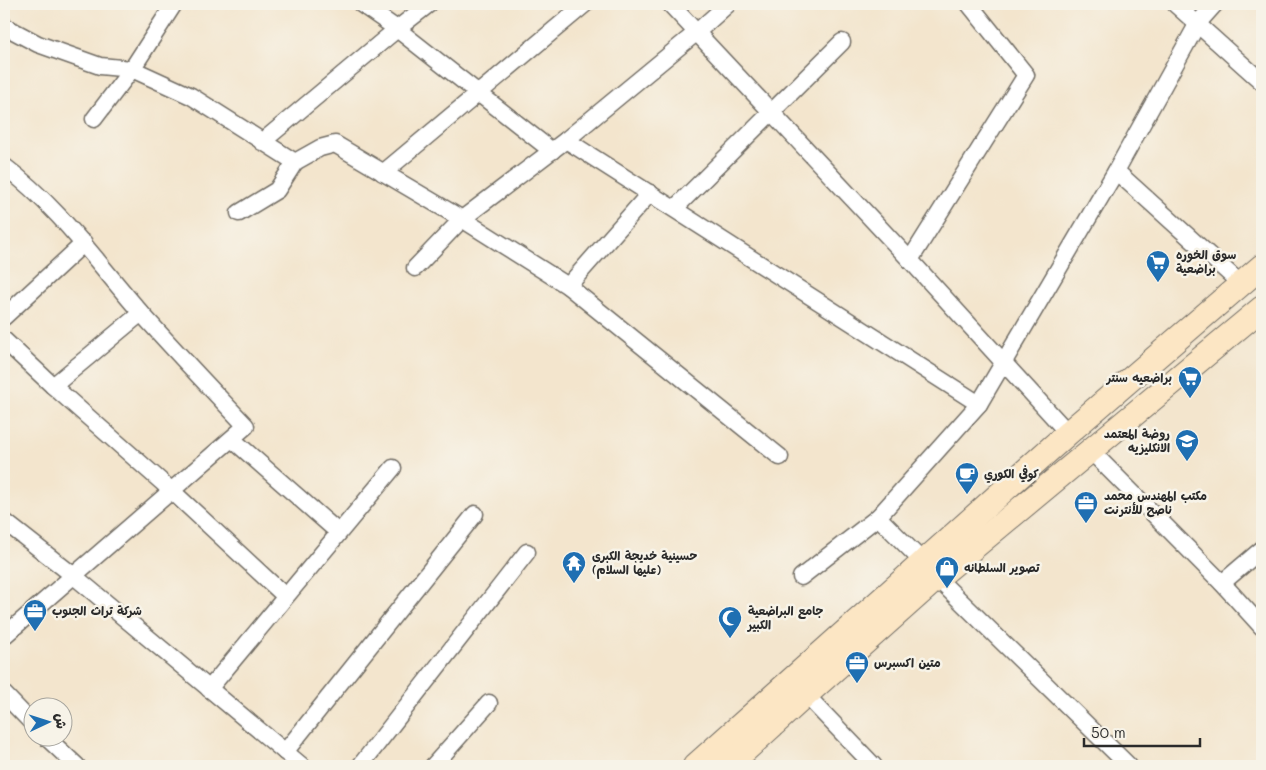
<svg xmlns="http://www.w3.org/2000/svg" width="1266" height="770" font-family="Mali,'Playpen Sans Arabic',sans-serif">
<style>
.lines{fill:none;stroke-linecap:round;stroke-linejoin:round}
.minor-casing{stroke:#716c64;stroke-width:19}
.secondary-casing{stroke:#716c64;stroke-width:26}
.minor{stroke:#fff;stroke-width:16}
.secondary{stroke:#fce6c4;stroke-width:24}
.labels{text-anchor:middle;stroke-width:5;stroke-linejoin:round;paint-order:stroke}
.poi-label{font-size:12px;font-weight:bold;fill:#2b2b2b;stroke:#f7f3e8;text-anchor:start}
</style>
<rect width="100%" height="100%" fill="#f7f3e8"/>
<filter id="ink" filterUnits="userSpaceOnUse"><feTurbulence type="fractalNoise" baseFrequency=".02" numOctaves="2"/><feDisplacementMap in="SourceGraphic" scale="10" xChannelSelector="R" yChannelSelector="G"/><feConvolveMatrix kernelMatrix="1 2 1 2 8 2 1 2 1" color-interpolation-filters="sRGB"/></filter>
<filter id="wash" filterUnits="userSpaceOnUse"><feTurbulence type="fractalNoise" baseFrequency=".0096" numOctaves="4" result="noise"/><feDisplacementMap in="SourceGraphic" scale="20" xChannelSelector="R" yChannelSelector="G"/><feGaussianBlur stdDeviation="1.12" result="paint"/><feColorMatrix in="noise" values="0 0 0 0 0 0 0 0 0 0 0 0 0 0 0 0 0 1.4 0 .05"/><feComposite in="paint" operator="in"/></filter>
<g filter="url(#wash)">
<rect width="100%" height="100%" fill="#f3e5cd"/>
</g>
<g filter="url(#ink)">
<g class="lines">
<g class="minor-casing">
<g id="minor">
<path d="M361,4L397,29L552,151"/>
<path d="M670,4L910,260L1068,433"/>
<path d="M1175,4L1262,82"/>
<path d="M4,26L38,44L100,66L132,69L191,96L295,162L320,148L335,144L462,219L568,286L780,457"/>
<path d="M94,119L132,69L174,4"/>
<path d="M566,140L979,404"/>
<path d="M262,142L397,29L429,4"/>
<path d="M4,166C59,207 97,263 142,314C176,352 211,389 246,426L4,636"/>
<path d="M1116,171L1241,284"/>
<path d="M383,173L585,4"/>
<path d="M675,208L842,42"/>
<path d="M239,213L277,190L295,162"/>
<path d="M910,260L1026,75L969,4"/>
<path d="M415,268L462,219L566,140L697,32L728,4"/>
<path d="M568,286L650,193"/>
<path d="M4,317L84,243"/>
<path d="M4,340L53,386L172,491L285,596"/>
<path d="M53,386L141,313"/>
<path d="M232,439L338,532"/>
<path d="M1091,451L1222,583L1262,627"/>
<path d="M878,517L923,562"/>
<path d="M4,521L74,576L302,766"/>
<path d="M801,577L878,517L979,404L1116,171L1198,23L1215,4"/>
<path d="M937,578L1129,766"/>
<path d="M1222,583L1262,549"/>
<path d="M209,689L393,468"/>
<path d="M4,694L32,723"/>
<path d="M806,695L874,766"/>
<path d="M47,738L77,766"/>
<path d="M285,752L475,514"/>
<path d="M360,766L527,552"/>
<path d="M433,766L489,703"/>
</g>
</g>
<g class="secondary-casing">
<g id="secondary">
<path d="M695,766L1068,433L1262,266"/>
<path d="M728,766L806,695L937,578L1262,308"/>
</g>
</g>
<use href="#minor" class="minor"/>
<use href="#secondary" class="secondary"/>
</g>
</g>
<defs>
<g id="supermarket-pin" transform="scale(1.25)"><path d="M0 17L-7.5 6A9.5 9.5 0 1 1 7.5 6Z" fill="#1f6fb2" stroke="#f7f3e8"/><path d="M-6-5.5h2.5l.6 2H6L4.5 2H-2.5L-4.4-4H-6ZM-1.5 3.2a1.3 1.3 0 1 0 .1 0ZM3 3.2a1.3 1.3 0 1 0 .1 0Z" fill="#fff"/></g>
<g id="school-pin" transform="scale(1.25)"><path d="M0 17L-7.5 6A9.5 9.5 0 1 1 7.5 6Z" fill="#1f6fb2" stroke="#f7f3e8"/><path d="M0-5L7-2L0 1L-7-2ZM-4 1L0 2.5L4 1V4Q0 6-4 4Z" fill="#fff"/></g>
<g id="cafe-pin" transform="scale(1.25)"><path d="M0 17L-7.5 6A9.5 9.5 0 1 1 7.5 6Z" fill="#1f6fb2" stroke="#f7f3e8"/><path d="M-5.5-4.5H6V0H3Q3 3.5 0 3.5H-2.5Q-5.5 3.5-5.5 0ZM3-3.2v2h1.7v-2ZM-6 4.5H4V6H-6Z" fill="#fff"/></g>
<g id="office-pin" transform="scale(1.25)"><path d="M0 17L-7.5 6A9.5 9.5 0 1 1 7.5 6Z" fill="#1f6fb2" stroke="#f7f3e8"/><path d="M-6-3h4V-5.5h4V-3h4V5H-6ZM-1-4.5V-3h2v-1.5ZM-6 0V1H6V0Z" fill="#fff"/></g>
<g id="temple-pin" transform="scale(1.25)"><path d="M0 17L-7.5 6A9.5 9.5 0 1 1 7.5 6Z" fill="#1f6fb2" stroke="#f7f3e8"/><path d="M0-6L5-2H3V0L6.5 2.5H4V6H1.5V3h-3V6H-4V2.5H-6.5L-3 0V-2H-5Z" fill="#fff"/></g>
<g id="shop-pin" transform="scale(1.25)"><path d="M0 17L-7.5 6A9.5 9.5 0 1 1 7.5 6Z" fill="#1f6fb2" stroke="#f7f3e8"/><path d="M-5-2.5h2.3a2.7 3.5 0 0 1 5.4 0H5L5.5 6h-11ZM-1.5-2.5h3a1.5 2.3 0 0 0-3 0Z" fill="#fff"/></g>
<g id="mosque-pin" transform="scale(1.25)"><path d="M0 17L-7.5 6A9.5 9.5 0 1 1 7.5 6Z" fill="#1f6fb2" stroke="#f7f3e8"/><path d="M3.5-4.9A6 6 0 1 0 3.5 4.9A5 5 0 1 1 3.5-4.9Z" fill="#fff"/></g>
</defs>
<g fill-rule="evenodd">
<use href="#supermarket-pin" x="1158" y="262"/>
<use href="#supermarket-pin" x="1190" y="378"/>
<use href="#school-pin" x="1187" y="441"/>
<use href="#cafe-pin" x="967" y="474"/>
<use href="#office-pin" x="1086" y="503"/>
<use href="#temple-pin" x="574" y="563"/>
<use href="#shop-pin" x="947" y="568"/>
<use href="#office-pin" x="35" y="611"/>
<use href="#mosque-pin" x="730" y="618"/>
<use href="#office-pin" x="857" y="663"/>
</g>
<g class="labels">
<g class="poi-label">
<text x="1176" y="259">سوق الخوره<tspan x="1176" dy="14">براضعية</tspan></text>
<text x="1172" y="382" text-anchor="end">براضعيه سنتر</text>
<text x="1170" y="438" text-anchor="end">روضة المعتمد<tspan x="1170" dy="14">الانكليزيه</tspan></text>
<text x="984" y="478">كوفي الكوري</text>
<text x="1104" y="500">مكتب المهندس محمد<tspan x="1104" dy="14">ناصح للأنترنت</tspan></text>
<text x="592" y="560">حسينية خديجة الكبرى<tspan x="592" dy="14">(عليها السلام)</tspan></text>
<text x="964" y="572">تصوير السلطانه</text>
<text x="52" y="615">شركة تراث الجنوب</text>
<text x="748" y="615">جامع البراضعية<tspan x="748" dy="14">الكبير</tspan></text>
<text x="874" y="667">متين اكسبرس</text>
</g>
</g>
<rect width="1266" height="770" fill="none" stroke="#f7f3e8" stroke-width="20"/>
<g transform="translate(48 722) rotate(86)"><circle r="24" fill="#f7f3e8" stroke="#a5a39c"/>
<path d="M0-4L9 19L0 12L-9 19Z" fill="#1f6fb2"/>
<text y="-8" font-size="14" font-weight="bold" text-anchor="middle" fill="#2b2b2b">ش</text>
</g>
<path d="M1084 738v8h116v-8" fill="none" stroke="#2b2b2b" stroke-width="2.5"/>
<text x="1091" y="738" font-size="15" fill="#2b2b2b" stroke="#f7f3e8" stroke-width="4" paint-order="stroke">50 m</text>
</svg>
